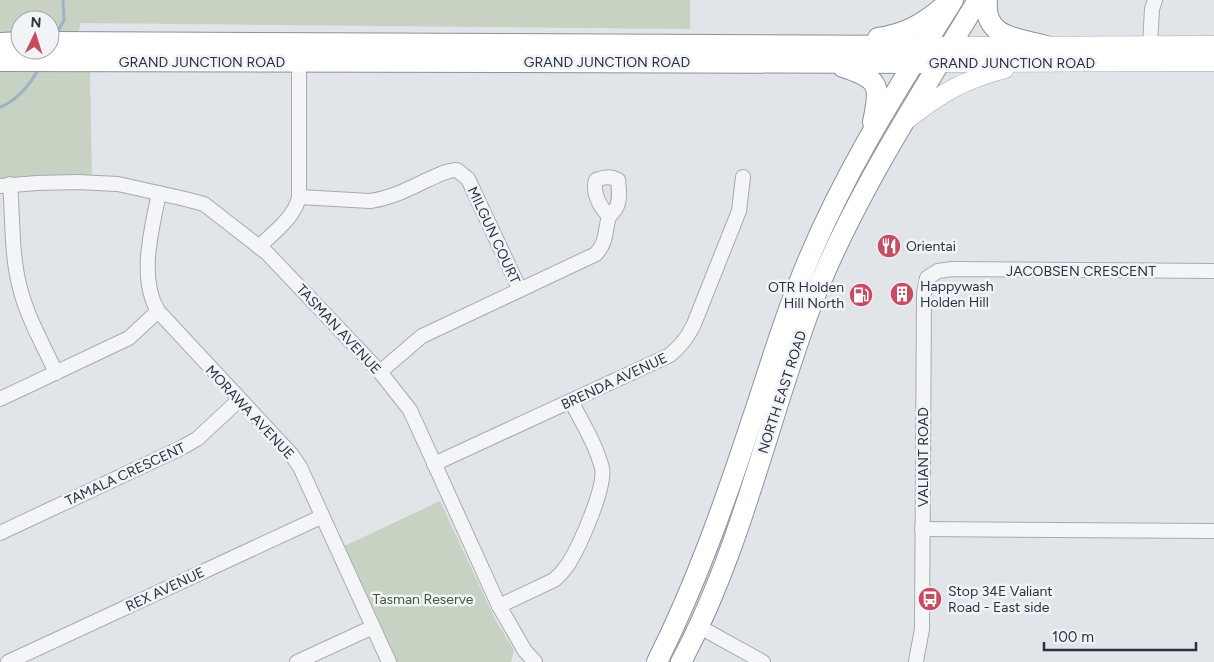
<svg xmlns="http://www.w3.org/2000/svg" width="1214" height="662" font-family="Figtree,sans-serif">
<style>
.green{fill:#c7d2c3}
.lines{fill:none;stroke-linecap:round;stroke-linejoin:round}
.stream{stroke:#9eb2c7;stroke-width:3}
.minor-casing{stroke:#a6abb3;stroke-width:16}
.major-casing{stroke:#a1a9b4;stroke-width:19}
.highway-casing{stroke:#89929f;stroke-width:22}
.minor{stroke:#f4f5f7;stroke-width:14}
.major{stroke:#fff;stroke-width:18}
.highway{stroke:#fff;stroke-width:20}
.labels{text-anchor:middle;stroke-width:5;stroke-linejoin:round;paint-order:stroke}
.street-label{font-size:14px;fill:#2a3240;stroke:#f1f3f7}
.poi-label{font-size:14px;fill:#2a3240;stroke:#f1f3f7;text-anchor:start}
.park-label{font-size:14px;fill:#3f5b38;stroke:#f1f3f7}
</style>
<rect width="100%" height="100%" fill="#e1e4e9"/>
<g class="green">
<path d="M0,0H690V29L81,23L75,42H50V20H20V42H0Z"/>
<path d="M0,71L90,72L92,183L0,186Z"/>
<path d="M440,501L496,621L514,650L511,662H390L336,550Z"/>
</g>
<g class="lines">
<g class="stream">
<path d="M56,35L64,20L63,0"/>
<path d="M0,107C18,100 30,85 39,68"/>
</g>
<g class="minor-casing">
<g id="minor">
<path d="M1150,45L1152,9L1155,0"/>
<path d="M10,184C13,218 11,255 20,288C27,317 44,346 56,373"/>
<path d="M0,186L37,183L77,182L118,184L185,199L204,204L267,253L380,372L410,410L499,606L525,651L535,662"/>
<path d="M159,193C152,228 138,278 158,311L291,454L300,467L389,662"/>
<path d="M299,197L370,201C391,198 409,189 427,180C437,176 446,170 457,170L468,179L520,290"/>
<path d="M259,247C274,232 295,217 299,197V62"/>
<path d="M380,372L422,336L435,330L596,254C608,240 604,232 609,217C611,213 611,215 614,211C621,203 619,190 618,180C610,176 604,177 596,180C592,193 600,207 609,216"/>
<path d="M0,399L129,338L158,311"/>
<path d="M434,464L670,355C681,346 688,337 694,324L739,211L743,177"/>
<path d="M922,529L1214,531"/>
<path d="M0,533L181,448L197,439L239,400"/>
<path d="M499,606L554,580C560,575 565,569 569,563C580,545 606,487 602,468C596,445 582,422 571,401"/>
<path d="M698,626L763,662"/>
<path d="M916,661L922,629L924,293L927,278L938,271L952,269L1214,271"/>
<path d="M8,662L321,517"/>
<path d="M297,662L373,627"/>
</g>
</g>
<g class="major-casing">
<g id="major">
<path d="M925,46L1214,45"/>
<path d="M940,63L1214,62"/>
<path d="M907,120C941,93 963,80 1005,69"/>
</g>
</g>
<g class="highway-casing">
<g id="highway">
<path d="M987,0C983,38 1017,38 1046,46"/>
<path d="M878,38C905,34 923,24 943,7"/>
<path d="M50,42L925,46"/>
<path d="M0,43L20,42"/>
<path d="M0,61L940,63"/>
<path d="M843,67C880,79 881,85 873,122"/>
<path d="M657,662C696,584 725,502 752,420C767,376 780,331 797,288C836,185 895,92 953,0"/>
<path d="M681,662C740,552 766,428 809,311C851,200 917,101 978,0"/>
</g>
</g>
<use href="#minor" class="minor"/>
<use href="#major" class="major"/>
<use href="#highway" class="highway"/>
</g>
<defs>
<g id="restaurant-disc" transform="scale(1.25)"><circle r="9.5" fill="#c84c61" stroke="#f1f3f7"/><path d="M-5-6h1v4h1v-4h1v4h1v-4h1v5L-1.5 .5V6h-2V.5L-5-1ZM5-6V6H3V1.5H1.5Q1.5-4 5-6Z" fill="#fff"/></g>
<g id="building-disc" transform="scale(1.25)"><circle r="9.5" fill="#c84c61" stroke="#f1f3f7"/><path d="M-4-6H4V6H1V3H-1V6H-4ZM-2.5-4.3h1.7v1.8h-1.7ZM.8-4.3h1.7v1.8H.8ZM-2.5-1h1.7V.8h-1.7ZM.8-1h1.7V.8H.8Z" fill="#fff"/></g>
<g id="fuel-disc" transform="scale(1.25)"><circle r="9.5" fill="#c84c61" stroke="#f1f3f7"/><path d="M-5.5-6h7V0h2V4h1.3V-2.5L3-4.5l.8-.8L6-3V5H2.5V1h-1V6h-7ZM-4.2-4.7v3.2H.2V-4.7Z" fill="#fff"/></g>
<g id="bus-disc" transform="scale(1.25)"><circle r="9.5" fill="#c84c61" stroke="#f1f3f7"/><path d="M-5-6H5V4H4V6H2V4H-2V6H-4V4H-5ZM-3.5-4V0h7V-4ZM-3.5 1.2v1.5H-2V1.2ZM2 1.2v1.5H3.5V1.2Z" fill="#fff"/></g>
</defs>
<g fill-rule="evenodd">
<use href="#restaurant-disc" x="889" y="246"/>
<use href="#building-disc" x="902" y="294"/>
<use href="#fuel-disc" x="861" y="295"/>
<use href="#bus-disc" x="930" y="599"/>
</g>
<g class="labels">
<g class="street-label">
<text x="202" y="67">GRAND JUNCTION ROAD</text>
<text x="607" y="67">GRAND JUNCTION ROAD</text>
<text x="1012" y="68">GRAND JUNCTION ROAD</text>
<text transform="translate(494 235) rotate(65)" y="5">MILGUN COURT</text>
<text x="1081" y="276">JACOBSEN CRESCENT</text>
<text transform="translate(339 329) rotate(47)" y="5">TASMAN AVENUE</text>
<text transform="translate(614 381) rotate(-25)" y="5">BRENDA AVENUE</text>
<text transform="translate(782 392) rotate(-72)" y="5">NORTH EAST ROAD</text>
<text transform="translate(250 412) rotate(47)" y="5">MORAWA AVENUE</text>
<text transform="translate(923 457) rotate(-90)" y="5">VALIANT ROAD</text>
<text transform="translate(125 474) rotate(-25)" y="5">TAMALA CRESCENT</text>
<text transform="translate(165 589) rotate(-25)" y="5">REX AVENUE</text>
</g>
<g class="poi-label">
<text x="906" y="251">Orientai</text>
<text x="920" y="291">Happywash<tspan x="920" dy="16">Holden Hill</tspan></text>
<text x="844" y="292" text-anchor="end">OTR Holden<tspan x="844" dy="16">Hill North</tspan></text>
<text x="948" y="596">Stop 34E Valiant<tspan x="948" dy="16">Road - East side</tspan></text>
</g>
<g class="park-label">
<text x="423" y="604">Tasman Reserve</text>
</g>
</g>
<g transform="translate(35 35) rotate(4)"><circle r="24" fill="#f1f3f7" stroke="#a1a6ae"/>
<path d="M0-4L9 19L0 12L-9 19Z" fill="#c84c61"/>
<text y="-8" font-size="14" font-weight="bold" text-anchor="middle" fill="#2a3240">N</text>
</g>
<path d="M1044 642v8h152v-8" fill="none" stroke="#2a3240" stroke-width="2.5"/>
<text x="1052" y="642" font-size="15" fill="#2a3240" stroke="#f1f3f7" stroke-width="4" paint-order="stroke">100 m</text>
</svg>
